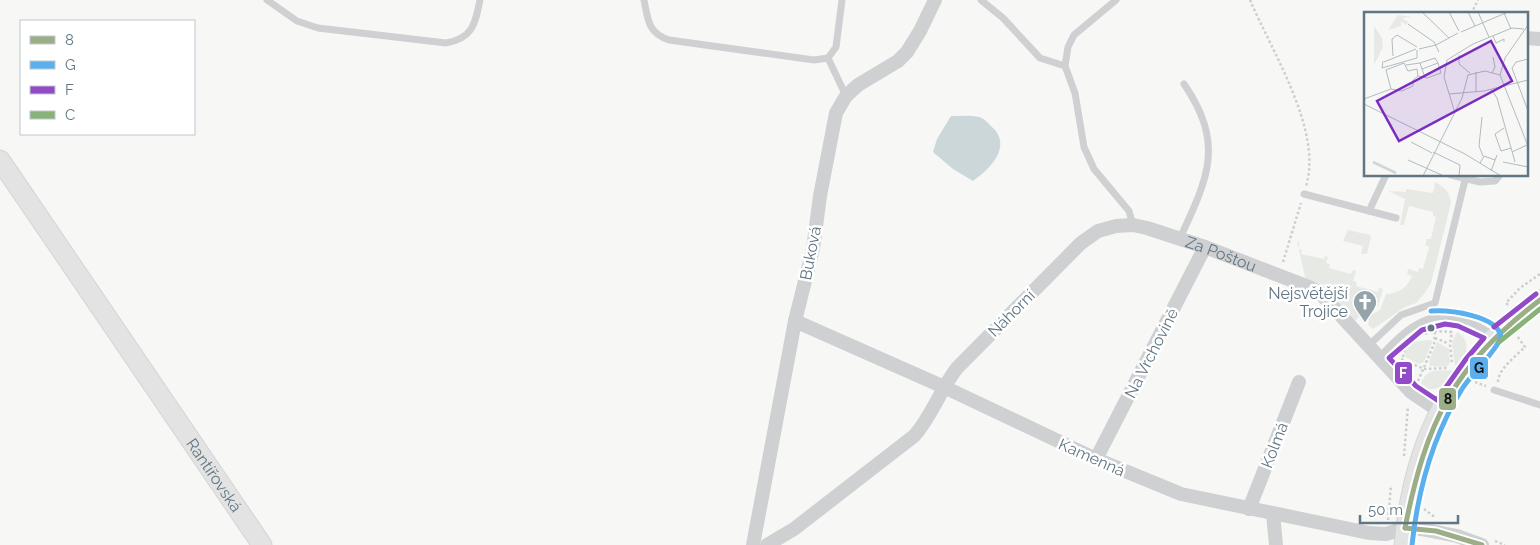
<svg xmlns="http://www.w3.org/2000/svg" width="1540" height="545" font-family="Raleway,sans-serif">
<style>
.green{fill:#e7eae4}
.water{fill:#ccd7d9}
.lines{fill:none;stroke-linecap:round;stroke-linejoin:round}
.secondary-casing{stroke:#d4d5d5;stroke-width:21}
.path{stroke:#cccecf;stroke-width:2.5;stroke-dasharray:2.5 2.5;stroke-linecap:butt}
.lane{stroke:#cfd0d1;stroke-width:7}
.street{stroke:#cfd0d1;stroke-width:14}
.secondary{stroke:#e2e3e2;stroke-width:19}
.bus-1-casing{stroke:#fff;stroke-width:9}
.bus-2-casing{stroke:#fff;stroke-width:9}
.bus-3-casing{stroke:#fff;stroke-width:9}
.bus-4-casing{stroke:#fff;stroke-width:9}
.bus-1{stroke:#9bae88;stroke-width:5}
.bus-2{stroke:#5ab0ef;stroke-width:5}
.bus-3{stroke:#924ac9;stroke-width:5}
.bus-4{stroke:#88b277;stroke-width:5}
.bus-dot{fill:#607683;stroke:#fff;stroke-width:2}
.labels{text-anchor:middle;stroke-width:5;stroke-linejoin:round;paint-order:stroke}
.street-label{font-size:16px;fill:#607683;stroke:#fff}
.poi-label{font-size:16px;fill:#607683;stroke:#fff;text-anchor:end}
.inset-river{fill:none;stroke:#ccd7d9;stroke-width:2.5}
.inset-road{fill:none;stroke:#b2bbc1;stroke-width:1}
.view{fill:#7b2cbf;fill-opacity:0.15;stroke:#7b2cbf;stroke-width:2.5}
.inset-edge{fill:none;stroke:#607683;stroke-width:2.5}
.line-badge{stroke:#fff;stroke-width:2}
.badge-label{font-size:14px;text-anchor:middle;font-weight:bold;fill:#fff}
.pale-badge-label{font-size:14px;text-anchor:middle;font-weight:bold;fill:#111}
</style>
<rect width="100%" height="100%" fill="#f7f7f6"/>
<g class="green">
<path d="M1435,182C1444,187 1450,192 1451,203L1431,283L1424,294L1416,303L1405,307L1373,329L1368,325L1369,320L1362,319L1380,310L1386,294C1399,293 1407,288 1412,276L1407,274L1408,269L1418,272L1419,268L1423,269L1429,247L1425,245L1427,239H1431L1436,217L1433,216V212L1409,206L1404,225H1400L1405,199L1388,191L1406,192V189L1433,193Z"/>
<path d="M1348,230L1370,235L1371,237L1367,254H1361L1363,246L1343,241Z"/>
<path d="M1297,241L1299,242V249L1302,250L1301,254L1324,259L1325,256L1328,257L1326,263L1330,264L1329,268L1351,274L1353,270L1356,271L1353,281L1357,282L1356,286L1378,292L1379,288L1383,289L1378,306L1363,313L1354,322L1305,277Z"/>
<path d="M1457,332C1472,341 1467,355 1458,367L1455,365L1452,342Z"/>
<path d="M1431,340L1432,343L1424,362L1419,364L1405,357C1403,341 1419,341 1431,340Z"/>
<path d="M1437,342L1449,349L1450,363L1447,367L1430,366L1429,361Z"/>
<path d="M1451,370L1454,372C1445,387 1437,392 1419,388C1427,368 1431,371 1451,370Z"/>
</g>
<path class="water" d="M951,116C960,116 971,115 979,117C984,118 988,123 992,127C1013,146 990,169 973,181L953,169L933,152L937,139Z"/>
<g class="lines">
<g class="secondary-casing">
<g id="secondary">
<path id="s2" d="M0,160L262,545"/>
<path d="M1404,545C1413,442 1453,359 1540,300"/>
</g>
</g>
<g class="path">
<path d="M1250,0C1272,52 1323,131 1306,186"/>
<path d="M1471,14L1478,0"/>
<path d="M1283,262L1301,203"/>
<path d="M1508,305L1506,303L1520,288L1540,274"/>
<path d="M1420,335L1435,331L1452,332L1453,328"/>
<path d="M1435,338L1449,344"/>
<path d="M1401,359L1424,369L1448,368"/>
<path d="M1402,362L1405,346"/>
<path d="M1452,362L1450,344L1452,332"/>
<path d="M1418,381L1434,344L1435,331"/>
<path d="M1475,382L1486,386"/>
<path d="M1498,382C1498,369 1516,356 1525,347L1517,336"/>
<path d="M1404,456L1408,406"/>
<path d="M1424,509L1436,518"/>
<path d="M1388,520L1391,485"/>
<path d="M1495,541L1505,545"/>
</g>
<g class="lane">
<path d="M267,0L297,21L318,28L446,43C473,38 475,24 480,0"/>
<path d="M644,0C648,20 648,33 669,40L814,60L828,58L836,47L842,0"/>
<path d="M981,0L1003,18L1040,58L1065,66"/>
<path d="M1116,0L1074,35L1068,47L1065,66L1075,93L1084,147L1094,169L1129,211L1133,225"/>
<path d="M828,58L846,96"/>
<path d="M1451,175L1480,182L1495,181L1500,175"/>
<path d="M1304,194L1396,218"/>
<path d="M1369,211L1386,175"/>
<path d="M1180,238C1208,178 1225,144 1184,84"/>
<path d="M1368,346L1401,315L1435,303L1465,180"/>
<path d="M1379,358C1416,316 1444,301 1494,336"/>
<path d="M1494,390L1540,405"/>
</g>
<g class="street">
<path d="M1526,38L1540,39"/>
<path d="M795,321L944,387L1096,459L1181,494L1369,533L1386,534L1405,528L1421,529L1457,536L1482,545"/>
<path d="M1096,459L1205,247"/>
<path d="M1249,509L1299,382"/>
<path d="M1273,514L1276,545"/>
<path d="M753,545L795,321L813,249L820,196L836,113L846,96L858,85L898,61L907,52L920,31L935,0"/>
<path id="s1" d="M767,545L794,529L914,436C932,416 940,390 957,368L1081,243L1098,231L1116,226L1133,225L1147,228L1205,247L1309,287L1320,293L1411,392L1439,411"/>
</g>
<use href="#secondary" class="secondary"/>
<g class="bus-1-casing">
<g id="bus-1">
<path d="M1405,528C1426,422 1453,366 1540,300"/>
<path d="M1405,528L1436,531L1482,545"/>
</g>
</g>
<g class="bus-2-casing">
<path id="bus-2" d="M1412,545C1418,489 1432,437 1462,389C1472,373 1496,352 1501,337C1498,315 1448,310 1431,311"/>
</g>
<g class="bus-3-casing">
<g id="bus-3">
<path d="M1445,324L1458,326L1484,338L1466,359L1437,400L1416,386L1389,358L1422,330Z"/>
<path d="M1494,327L1536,294"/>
</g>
</g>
<g class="bus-4-casing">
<path id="bus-4" d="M1499,342L1540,309"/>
</g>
<use href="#bus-1" class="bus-1"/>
<use href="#bus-2" class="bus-2"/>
<use href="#bus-3" class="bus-3"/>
<use href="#bus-4" class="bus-4"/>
</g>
<defs>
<g id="church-pin" transform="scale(1.25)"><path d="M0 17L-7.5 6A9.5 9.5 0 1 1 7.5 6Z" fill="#95a3ab" stroke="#fff"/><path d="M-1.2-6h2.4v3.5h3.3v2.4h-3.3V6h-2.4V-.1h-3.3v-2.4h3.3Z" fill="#fff"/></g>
</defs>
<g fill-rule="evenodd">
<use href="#church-pin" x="1365" y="302"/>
</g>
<circle class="bus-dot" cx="1431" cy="328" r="4.5"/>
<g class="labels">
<g class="street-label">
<text transform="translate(810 253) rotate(-79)" y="6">Buková</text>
<text dy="6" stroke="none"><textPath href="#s1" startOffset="589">Za Poštou</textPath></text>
<text transform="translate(1011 313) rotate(-45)" y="6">Náhorní</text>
<text transform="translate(1151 353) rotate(-63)" y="6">Na Vrchovině</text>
<text transform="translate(1274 445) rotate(-69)" y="6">Kolmá</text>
<text transform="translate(1092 457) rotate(24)" y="6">Kamenná</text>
<text dy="6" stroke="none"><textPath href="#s2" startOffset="381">Rantířovská</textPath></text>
</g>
<g class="poi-label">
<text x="1348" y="299">Nejsvětější<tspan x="1348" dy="18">Trojice</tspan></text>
</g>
</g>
<g transform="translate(1364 12)">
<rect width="164" height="164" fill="#f7f7f6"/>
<path d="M34,3L48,5L38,6L44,10L42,13L37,9V14L24,18ZM10,14L18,26L19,35L10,53Z" fill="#e7eae4"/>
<path class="inset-river" d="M9,150L32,161"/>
<path class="inset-road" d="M58,0L85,26M85,0L95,19M104,0L111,14M114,0L125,25M140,1L147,17M44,12L70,30L75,40M164,13L141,46L136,63L164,134M97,20L144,0M129,24L132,31L140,27V30M55,37L72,33L94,21M95,43V52L106,61M29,44L28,27L33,23L53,35M164,47L152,50L148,56L164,99M19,49L18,56L53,46V38M20,50L52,37M56,51L71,46L74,51M42,53L56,51L60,63M112,60V80M128,61L131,55L129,45M27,77L22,58L40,51L44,59L53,57L54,64M127,77L133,86L151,150M85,82L120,79L164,68M0,87L27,77L38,79L49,74V68L54,64L63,66L77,61L74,51L58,57M0,92L101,142L137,164M91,101L80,65L83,48L109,32L148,16L160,17M118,105L115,134L119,144M140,116L131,122L137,139L147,136M47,130L68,141M69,140L96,153L95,164M148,140L163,133M44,148L80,164M139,150L164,155M116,151L120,144L131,148M127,159L133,143M59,164L98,86L104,63L121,59L136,63"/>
<path class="view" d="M127,29L148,69L35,129L13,89Z"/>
<rect width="164" height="164" class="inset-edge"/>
</g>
<g class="line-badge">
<rect x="1469" y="356" width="20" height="24" rx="5" fill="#5ab0ef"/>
<rect x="1394" y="361" width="19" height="24" rx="5" fill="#924ac9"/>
<rect x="1438" y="387" width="19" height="24" rx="5" fill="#9bae88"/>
</g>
<g class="badge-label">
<text x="1403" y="378">F</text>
</g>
<g class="pale-badge-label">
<text x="1479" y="373">G</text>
<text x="1448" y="404">8</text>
</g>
<rect x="20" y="20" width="175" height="115" fill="#ffffff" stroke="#bfc8cd"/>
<rect x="30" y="36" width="25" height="8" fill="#9bae88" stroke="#bfc8cd"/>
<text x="65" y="45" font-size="15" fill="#607683">8</text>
<rect x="30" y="61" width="25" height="8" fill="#5ab0ef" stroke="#bfc8cd"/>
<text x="65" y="70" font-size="15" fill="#607683">G</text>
<rect x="30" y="86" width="25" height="8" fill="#924ac9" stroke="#bfc8cd"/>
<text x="65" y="95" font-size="15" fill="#607683">F</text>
<rect x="30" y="111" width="25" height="8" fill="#88b277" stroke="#bfc8cd"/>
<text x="65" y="120" font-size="15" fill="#607683">C</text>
<path d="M1360 515v8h98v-8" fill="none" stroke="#607683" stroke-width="2.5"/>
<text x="1368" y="515" font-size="15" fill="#607683" stroke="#ffffff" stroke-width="4" paint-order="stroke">50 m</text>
</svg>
